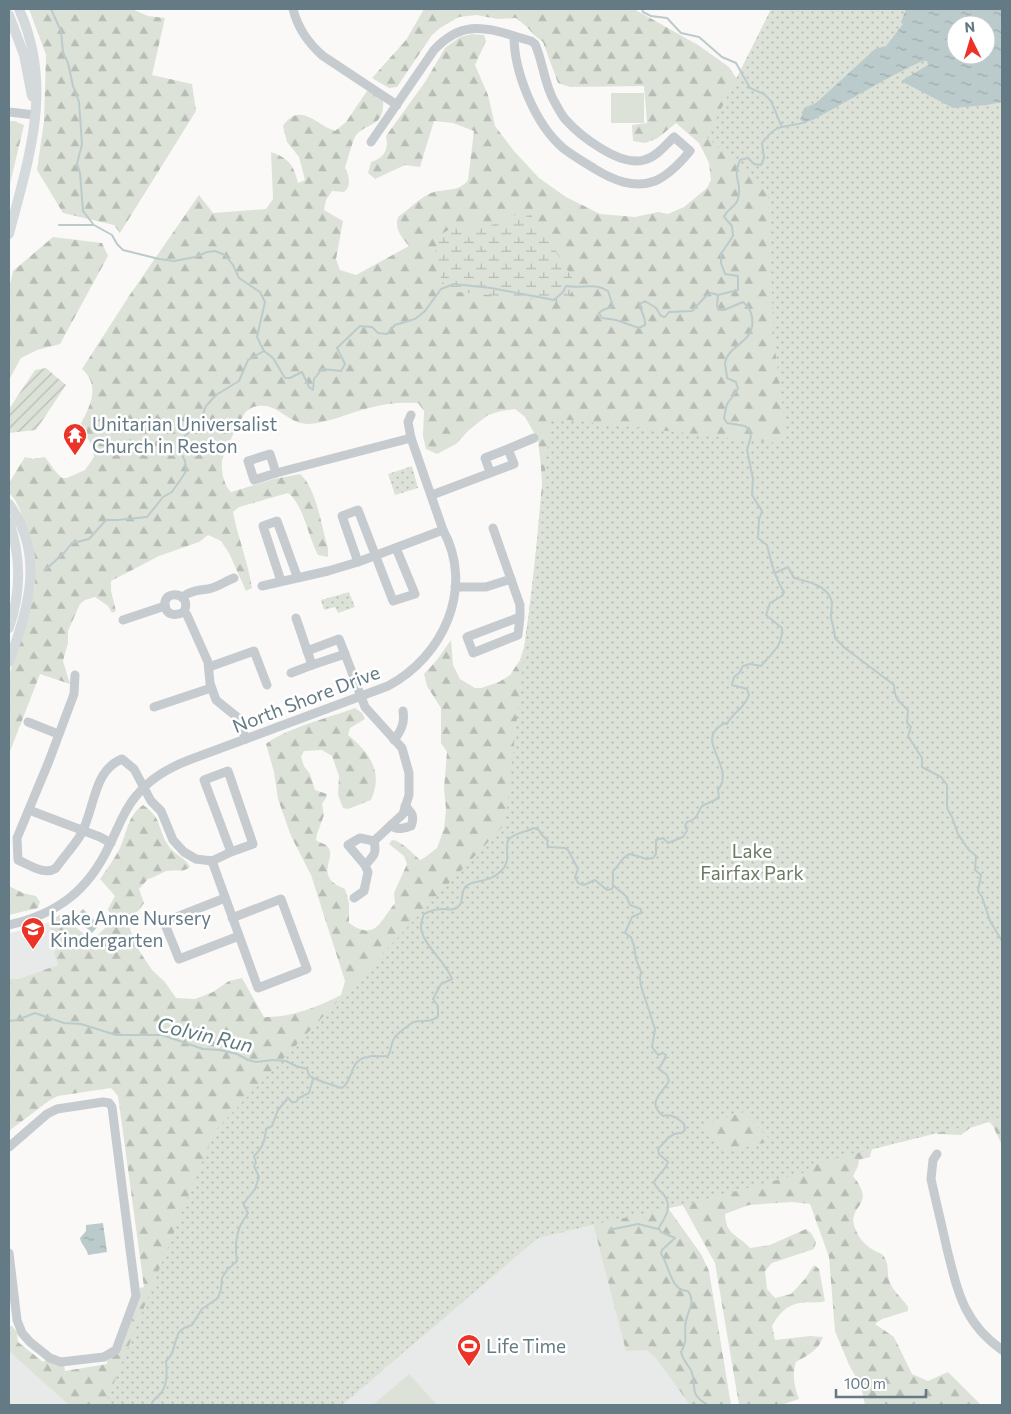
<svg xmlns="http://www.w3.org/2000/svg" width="1011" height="1414" font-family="Commissioner,sans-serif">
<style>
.built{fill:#e8e9e9}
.grass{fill:#dde2d8}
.forest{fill:url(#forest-firs)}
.wetland{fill:url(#wetland-marsh)}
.park{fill:url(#park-dots);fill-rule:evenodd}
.garden{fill:url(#garden-furrows)}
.water{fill:url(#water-ripples);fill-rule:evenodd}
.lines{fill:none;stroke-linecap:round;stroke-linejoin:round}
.stream{stroke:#bbcbcc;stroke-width:2}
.minor{stroke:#c5cbce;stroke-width:9}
.major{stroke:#d4d9dc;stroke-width:10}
.labels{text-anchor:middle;stroke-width:5;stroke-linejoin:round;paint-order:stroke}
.poi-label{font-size:19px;fill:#647a84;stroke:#fff;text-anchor:start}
.street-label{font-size:19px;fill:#647a84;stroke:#fff}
.park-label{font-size:19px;fill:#6b7b63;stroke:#fff}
.water-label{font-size:20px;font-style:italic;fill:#5e7a7d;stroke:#fff}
</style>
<defs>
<pattern id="forest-firs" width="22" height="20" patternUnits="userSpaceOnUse" patternTransform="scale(1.25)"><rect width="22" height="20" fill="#dde2d8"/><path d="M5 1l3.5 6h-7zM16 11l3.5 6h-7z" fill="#b7bcb5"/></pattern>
<pattern id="wetland-marsh" width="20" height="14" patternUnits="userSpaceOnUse" patternTransform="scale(1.25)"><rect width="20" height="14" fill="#dde2d8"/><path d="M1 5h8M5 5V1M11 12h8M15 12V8" fill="none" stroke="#b7bcb5"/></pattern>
<pattern id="park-dots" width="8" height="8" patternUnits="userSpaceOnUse" patternTransform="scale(1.25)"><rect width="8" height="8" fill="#dde2d8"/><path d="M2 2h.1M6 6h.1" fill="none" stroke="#b7bcb5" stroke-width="1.8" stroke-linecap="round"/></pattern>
<pattern id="garden-furrows" width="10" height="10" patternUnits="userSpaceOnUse" patternTransform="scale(1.25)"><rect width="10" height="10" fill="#dde2d8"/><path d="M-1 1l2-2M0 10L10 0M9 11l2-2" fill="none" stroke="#b7bcb5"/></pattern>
<pattern id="water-ripples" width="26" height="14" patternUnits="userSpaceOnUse" patternTransform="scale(1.25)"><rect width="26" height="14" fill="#bbcbcc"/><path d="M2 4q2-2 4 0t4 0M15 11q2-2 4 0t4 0" fill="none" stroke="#9caaab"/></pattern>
</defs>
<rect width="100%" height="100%" fill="#faf9f8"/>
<g class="built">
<path d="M49,922L48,925L55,936L59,949L58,965L18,979H9V933L34,928Z"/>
<path d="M601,1223L704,1405H341L536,1239Z"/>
<path d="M9,1351L72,1405H9Z"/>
</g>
<g class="grass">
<rect x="611" y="93" width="33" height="30"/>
<path d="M409,1374L437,1405H373Z"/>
</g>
<g class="forest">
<path d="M29,9H132L148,16L165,18L152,75L192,84L196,111L120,233L114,225L63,213L37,170L44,121L46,55Z"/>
<path d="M424,9H634L698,45L729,67L748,96L754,150L1002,563V1145L993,1126L989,1122L970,1128L961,1135L938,1134L930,1128L873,1144L870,1157L859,1160L858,1166L853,1176C878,1207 846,1204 855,1228C859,1239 865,1245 875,1251C879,1253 882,1253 884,1257C890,1265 886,1274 890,1283C894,1292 903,1299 908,1307V1311L882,1319L875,1324L894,1337L912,1374L928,1381L948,1372L981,1405H865L861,1386L849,1365L835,1331L829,1257L810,1204L792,1202L749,1205L725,1214C726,1236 738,1234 750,1248L770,1245L806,1229L811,1233L816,1242L814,1249L772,1263L765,1271L767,1289L775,1298L791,1294L805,1279L814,1265L819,1269L825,1301C816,1304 808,1301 800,1303C786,1305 778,1315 772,1326L775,1340L810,1336L823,1337C819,1350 808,1355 796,1362C792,1375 794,1385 799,1399L781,1405H739L715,1263L685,1209L648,1151L645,1176L701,1254L709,1271L731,1405H690L656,1358L647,1350L626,1351L593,1223L538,1238L342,1405H69L9,1351V1326H12L17,1332L18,1342L43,1362L46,1360L64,1365L65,1371L107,1364V1361L117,1354L122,1346L140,1299V1288L144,1287L118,1096L111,1088L58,1096L50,1100L9,1131V979H18L58,965L54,952L59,949L55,936L48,925C52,919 61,912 68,913L71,923L92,941L108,925L107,921L111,917L108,909L115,896L100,879C107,869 115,858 120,848C127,832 128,815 143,805C163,819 157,828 168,845C174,855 185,857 190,867C183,873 176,869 167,871C160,873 156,877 148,879L139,889L144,903L139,910L130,917L129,927L140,952L152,970L165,982L176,998L195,999L213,992L229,981L242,978L264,1017C290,1018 318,1007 341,995L345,981L311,875L291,836L278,799L274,772L266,744C284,729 331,717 355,708L362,713L365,719L350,728L348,735C369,752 384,772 371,800L348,809L343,808L338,795L339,776L332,756L322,750L304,751L301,757L304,766L310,774L315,790L327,794L326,798L322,804L324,815L317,834L316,840C319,843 324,843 327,846C339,857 311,876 345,889L349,903V923C376,942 380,921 395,903L394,893L407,864L404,856L389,844L392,840L397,841L406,847L420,860L424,858L437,848L444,829L446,809L444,789L447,752L441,743V708L427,686L424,674L436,661L451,640L453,665L460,679L475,688H481L499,682L510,675L520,660L524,647L533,583L542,484L541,467L538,440L525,417L515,409L501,411L488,415L469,430L456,444L437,454L426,449L423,436L424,411L418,403C401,402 385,403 369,408C349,413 330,422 310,424C288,425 279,403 258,406C254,406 247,410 245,413C240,420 223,453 222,461C221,472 224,485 231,492L274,479L300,474C317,489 321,526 328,548V557L318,555C308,537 304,505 288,493L239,507L233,512C238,538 248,562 252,588L246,591L229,553L221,541L208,535L199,542L159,556L111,581V591L116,611L112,613L108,606L95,597L85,600L80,604L68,631V643L63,661L70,684L40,674L9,754V675L29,615L35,586V558L32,545L20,510L15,500L9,493V483L25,457L33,459L45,457L56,472L62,478H67L85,470L94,457L91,444L80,425C90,407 101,386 82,369L129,296L199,195L213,213L266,209L273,199L271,152C288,158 294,165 298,183L305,180L299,157L287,142L283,126C300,101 316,125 335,131L346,122L367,91L375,93L383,101C385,129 364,122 355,137C351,146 348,158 345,168C349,175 352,186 344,192L332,191L326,200L324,210L343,221L336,259L340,270L356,275L409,246C402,238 394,229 398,217C407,211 422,196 431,193C444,188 459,193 468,180L474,131L453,123L434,121L420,167L405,165L375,179L368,173L371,162C384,158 389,150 386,136L425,82L445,48L460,37L472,34L484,35L486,41L475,65L488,95L495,126L514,151L539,178L566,197L600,214L635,217L658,212L668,214L684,207L707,188L711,180L709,163L699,143L676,123L658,138L645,143L633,141L632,125L647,123L644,86L570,87L558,83L543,42L534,35L527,27L516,18L498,19L476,15L459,17L440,28L432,35L397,87L389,88L372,78L406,40Z"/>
<path d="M9,121H15L24,125L10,184H9Z"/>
<path d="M53,237L102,243L108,256L60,344L37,350L21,358L9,380V289L13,271Z"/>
<path d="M9,886L23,893L36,896L40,902L38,908L9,915Z"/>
</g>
<path class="wetland" d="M527,210L542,229L576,284L565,303L448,291L440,276L435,250L441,234L456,226L487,227Z"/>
<g class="park">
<path d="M771,9H1002V1117L813,1164L814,1170L688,1204L601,1223L536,1239L341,1405H105L214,1132L505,824L551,418L776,443L787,437L774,343L768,193L707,137ZM956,25H986V55H956ZM744,1112L771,1141L726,1152L699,1126Z"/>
<path d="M412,466L418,488L395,495L388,474Z"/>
<path d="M349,592L355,607L338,613L335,607L324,610L321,600Z"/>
</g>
<path class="garden" d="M46,368L66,385L36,430L9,433V409L35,370Z"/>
<g class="water">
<path d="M906,9H1002V102L987,105L953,108L901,81L928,65L927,61H922L892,76L813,120L806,122L800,120L804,108L816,103L875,49L886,46L903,24L901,22ZM956,25H986V55H956Z"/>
<path d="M83,909L99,925L92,933L75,917Z"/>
<path d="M103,1223L107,1252L88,1255C87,1248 81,1245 80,1238L86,1231V1225Z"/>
</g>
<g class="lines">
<g class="stream">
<path d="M51,9L61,31L63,52L68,63L73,86L79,102L82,144L77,164L80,173L83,211L93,224"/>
<path d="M642,9L643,12L651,16L667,18L681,33L699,37L722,57L736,63L750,88L764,94L771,101L781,125"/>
<path d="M59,225H94L112,235L117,244L123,250L159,259L174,261L195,257L207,252L215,251L225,255L233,265L239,278L260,292L265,302L257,337L264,351L273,358L285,378H290L302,372L309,387L313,390L314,379L322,369L341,371L345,364L337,348L360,326L372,327L378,333L387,334L395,325L415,319L425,311L441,289L454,284L491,288L554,300L563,292L566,286C582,289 594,282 608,291L613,306L603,310L599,313L602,318L616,320L639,328L645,325C646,315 640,313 640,304L645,301L656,308L661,316L665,317L669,312L692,311L706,296L711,293L718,295L738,290V276L725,274L721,263V254L733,236L732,226L724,217C727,209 736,207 738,199C741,186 738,186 737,176C736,170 738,165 740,160L748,158L754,164L761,165L764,158L762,143C779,121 782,129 806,122"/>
<path d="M45,570L64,553L72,543L89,539L106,520H117L147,517L163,497L172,492L185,473L186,469L185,461L179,449L181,439L191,431L201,419L206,406L216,395L239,381L248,360L264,351"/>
<path d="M775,573L788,567L794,578C806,581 826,585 831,599C833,604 831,610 831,615C831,623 835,629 835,638L845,648L894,685C894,698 899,702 908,710L907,723L911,727L908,736L922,758V767L941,777L947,785V808L952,817L958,834L968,849L976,856L975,870L981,875L978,891L982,897L990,921L1002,941"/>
<path d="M9,1021L17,1020L35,1013L64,1023L81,1024L116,1035H162L203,1049L220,1050L237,1054L248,1060L256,1062L273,1060L286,1061L296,1066L307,1069C308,1072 308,1074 310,1076C313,1079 338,1087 342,1088C354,1080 349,1060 367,1057C374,1055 381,1057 388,1056C392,1049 391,1042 395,1037C397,1034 411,1023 414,1022C423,1020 431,1023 438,1016V1006L433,999L441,984L452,979C446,962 420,942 421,926C421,922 423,917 424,914C430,911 436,909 443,909C447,909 451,910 454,909C466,905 459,893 466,886C473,880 490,883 501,871C513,860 503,846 509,839C515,833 526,832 534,828L539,830L541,834L548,841L547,844L549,847L565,848L568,850L578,869L575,877L578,883L584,885L595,880L607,890L612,889L613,886V871C620,865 621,857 630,854L647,859L653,858L656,854V840L663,838L668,843L683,837L687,831L685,826L687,822C697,820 697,814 702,806L719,798L718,790C737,765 691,740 725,723L727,724C732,713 745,708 749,695L747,689L732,685L734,677L739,673L743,666L750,664L761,666C771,654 783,646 782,628L766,615L770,603L782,596L784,592C775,578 771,562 767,545L758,538L759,520L762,511L752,495L753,479L747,450L751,436L749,430L745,426L727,423L724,418L727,404L738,389L736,382L727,378C727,374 725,367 725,363C728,344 756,343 752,318C751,310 749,308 743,302L724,310H719L717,306L718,295"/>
<path d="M659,1229L661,1232L675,1238L662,1250L661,1254C670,1266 670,1291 688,1291C696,1302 688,1310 686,1321C683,1334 689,1339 681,1352C683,1360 687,1364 691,1370C698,1387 687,1393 708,1405"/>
<path d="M609,1230L638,1224L658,1229C665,1218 673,1207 664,1195C660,1191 656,1188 654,1182C658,1174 665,1171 668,1162L659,1154L658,1149C665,1142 671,1132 681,1133L685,1130L684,1124C678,1118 671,1113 663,1116C646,1102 662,1094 669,1081L667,1075L659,1069C661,1063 665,1061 666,1055L663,1053L658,1055L652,1047L655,1029L641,986L640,978L641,972L636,959L634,946L631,937L625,933L632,917L641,913V909L630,905L626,896L614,886"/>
<path d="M151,1405C153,1400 154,1400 158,1396C168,1388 167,1372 166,1361C169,1358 172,1354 173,1350C178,1336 175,1330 192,1325L202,1309L218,1298L221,1289L222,1278L227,1270L237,1261C235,1249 236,1235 241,1224C243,1220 246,1217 248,1213L244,1206V1203L255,1189L259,1177L254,1166L256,1163L254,1156C263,1148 265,1140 266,1129L272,1126L278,1110L288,1098L292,1102H296L299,1098L309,1093L313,1079"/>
</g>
<g class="minor">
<path d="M293,9C298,29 308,43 323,56L397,105"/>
<path d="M514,36L531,41L535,44C543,62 544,82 553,99C557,106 560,113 565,119C580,136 620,167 644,160C656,157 665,146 674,137L690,151C681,162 669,175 655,181C634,189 613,180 595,169C584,162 573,156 563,148C535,124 514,72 514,36Z"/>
<path d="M9,112L35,115"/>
<path d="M371,142L434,50C459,23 482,25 514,36"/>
<path d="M508,449L534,438"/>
<path d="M270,454L276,473L254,480L248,461Z"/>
<path d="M276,473L411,438"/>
<path d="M432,495L514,464L508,449L485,458L490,472"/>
<path d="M493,528L520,605V617L467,637L473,653L518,635L520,617"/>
<path d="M358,562L342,516L358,510L393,601L415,594L396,548"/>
<path d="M281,581L263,526L277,521L297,576"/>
<path d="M262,586L328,571L358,562L443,530"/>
<path d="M455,587H486L511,579"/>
<path d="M182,597C190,591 199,590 208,589C216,588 226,581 234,578"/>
<path d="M184,612C176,616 166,616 165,605C163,589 193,592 184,612L187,615L208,662L210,683L216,700L237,717L246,739"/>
<path d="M296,618L312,665L345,654L365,707L402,748L409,773V795L403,814L374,841C377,853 374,856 365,865L368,872L364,891L354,898"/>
<path d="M123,620L165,606"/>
<path d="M307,651L339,639L345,654"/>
<path d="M209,667L254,651L267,685"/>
<path d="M291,673L312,665"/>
<path d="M75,675L74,694L49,761L17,838L18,860C30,865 45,876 56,868C63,858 73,847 80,836C95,811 92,771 122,759L134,769L151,801L161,811L173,840L184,852L196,859L212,861L231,852L204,780L228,771L253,844L231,852"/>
<path d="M154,707L211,688"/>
<path d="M28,722L58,734"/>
<path d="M394,740C401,731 405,723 403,711"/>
<path d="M29,810L100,837L111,843"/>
<path d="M391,825C397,831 404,828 411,826C415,816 412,813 405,806"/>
<path d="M212,861L258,988L307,969L281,899L232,918"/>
<path d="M365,865L348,845L360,838L374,841"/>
<path d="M225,898L164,922L179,959L239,936"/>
<path d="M9,925C57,914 88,891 109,846C118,829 123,811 136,796C150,778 168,768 189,760L388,686C443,657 475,588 443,530L411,438L408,422L411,415"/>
<path d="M9,1147L47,1114L57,1109L103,1102L109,1103L112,1107L136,1296L116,1350L104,1357L61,1362L50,1358L30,1342L22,1333L17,1320L9,1253"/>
<path d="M937,1154L933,1160L931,1179C936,1202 942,1226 947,1249C958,1293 964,1323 1002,1350"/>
</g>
<g class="major">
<path d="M9,15L24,55L32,96"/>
<path d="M9,234C29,157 54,86 19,9"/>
<path d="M9,504C46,556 28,608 9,662"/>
<path d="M9,521C21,556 21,593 9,628"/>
</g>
</g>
<defs>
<g id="temple-pin" transform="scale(1.25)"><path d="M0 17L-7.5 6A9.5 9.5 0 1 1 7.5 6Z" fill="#eb3327" stroke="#fff"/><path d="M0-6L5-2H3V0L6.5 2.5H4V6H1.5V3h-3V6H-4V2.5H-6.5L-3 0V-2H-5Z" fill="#fff"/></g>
<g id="school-pin" transform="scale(1.25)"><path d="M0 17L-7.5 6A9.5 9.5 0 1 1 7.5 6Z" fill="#eb3327" stroke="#fff"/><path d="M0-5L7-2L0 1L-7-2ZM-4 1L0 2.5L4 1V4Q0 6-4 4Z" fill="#fff"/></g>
<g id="stadium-pin" transform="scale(1.25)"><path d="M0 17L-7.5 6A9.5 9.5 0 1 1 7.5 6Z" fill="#eb3327" stroke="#fff"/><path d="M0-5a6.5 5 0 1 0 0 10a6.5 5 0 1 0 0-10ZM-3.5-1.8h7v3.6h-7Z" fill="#fff"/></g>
</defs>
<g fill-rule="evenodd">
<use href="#temple-pin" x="75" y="435"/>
<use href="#school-pin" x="33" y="929"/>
<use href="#stadium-pin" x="469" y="1346"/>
</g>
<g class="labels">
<g class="poi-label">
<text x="92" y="431">Unitarian Universalist<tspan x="92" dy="22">Church in Reston</tspan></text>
<text x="50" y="925">Lake Anne Nursery<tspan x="50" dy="22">Kindergarten</tspan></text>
<text x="486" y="1353">Life Time</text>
</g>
<g class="street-label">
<text transform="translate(306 699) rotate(-21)" y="7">North Shore Drive</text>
</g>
<g class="park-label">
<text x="752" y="858">Lake<tspan x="752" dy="22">Fairfax Park</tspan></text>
</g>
<g class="water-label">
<text transform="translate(205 1035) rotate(13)" y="7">Colvin Run</text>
</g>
</g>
<rect width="1011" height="1414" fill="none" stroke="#647a84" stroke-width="20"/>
<g transform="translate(971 40) rotate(355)"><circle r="24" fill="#ffffff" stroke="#c1cace"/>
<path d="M0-4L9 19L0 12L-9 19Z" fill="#eb3327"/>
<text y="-8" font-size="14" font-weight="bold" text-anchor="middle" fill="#647a84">N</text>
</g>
<path d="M836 1389v8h90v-8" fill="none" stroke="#647a84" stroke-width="2.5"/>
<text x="844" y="1389" font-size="15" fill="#647a84" stroke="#ffffff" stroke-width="4" paint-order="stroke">100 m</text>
</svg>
